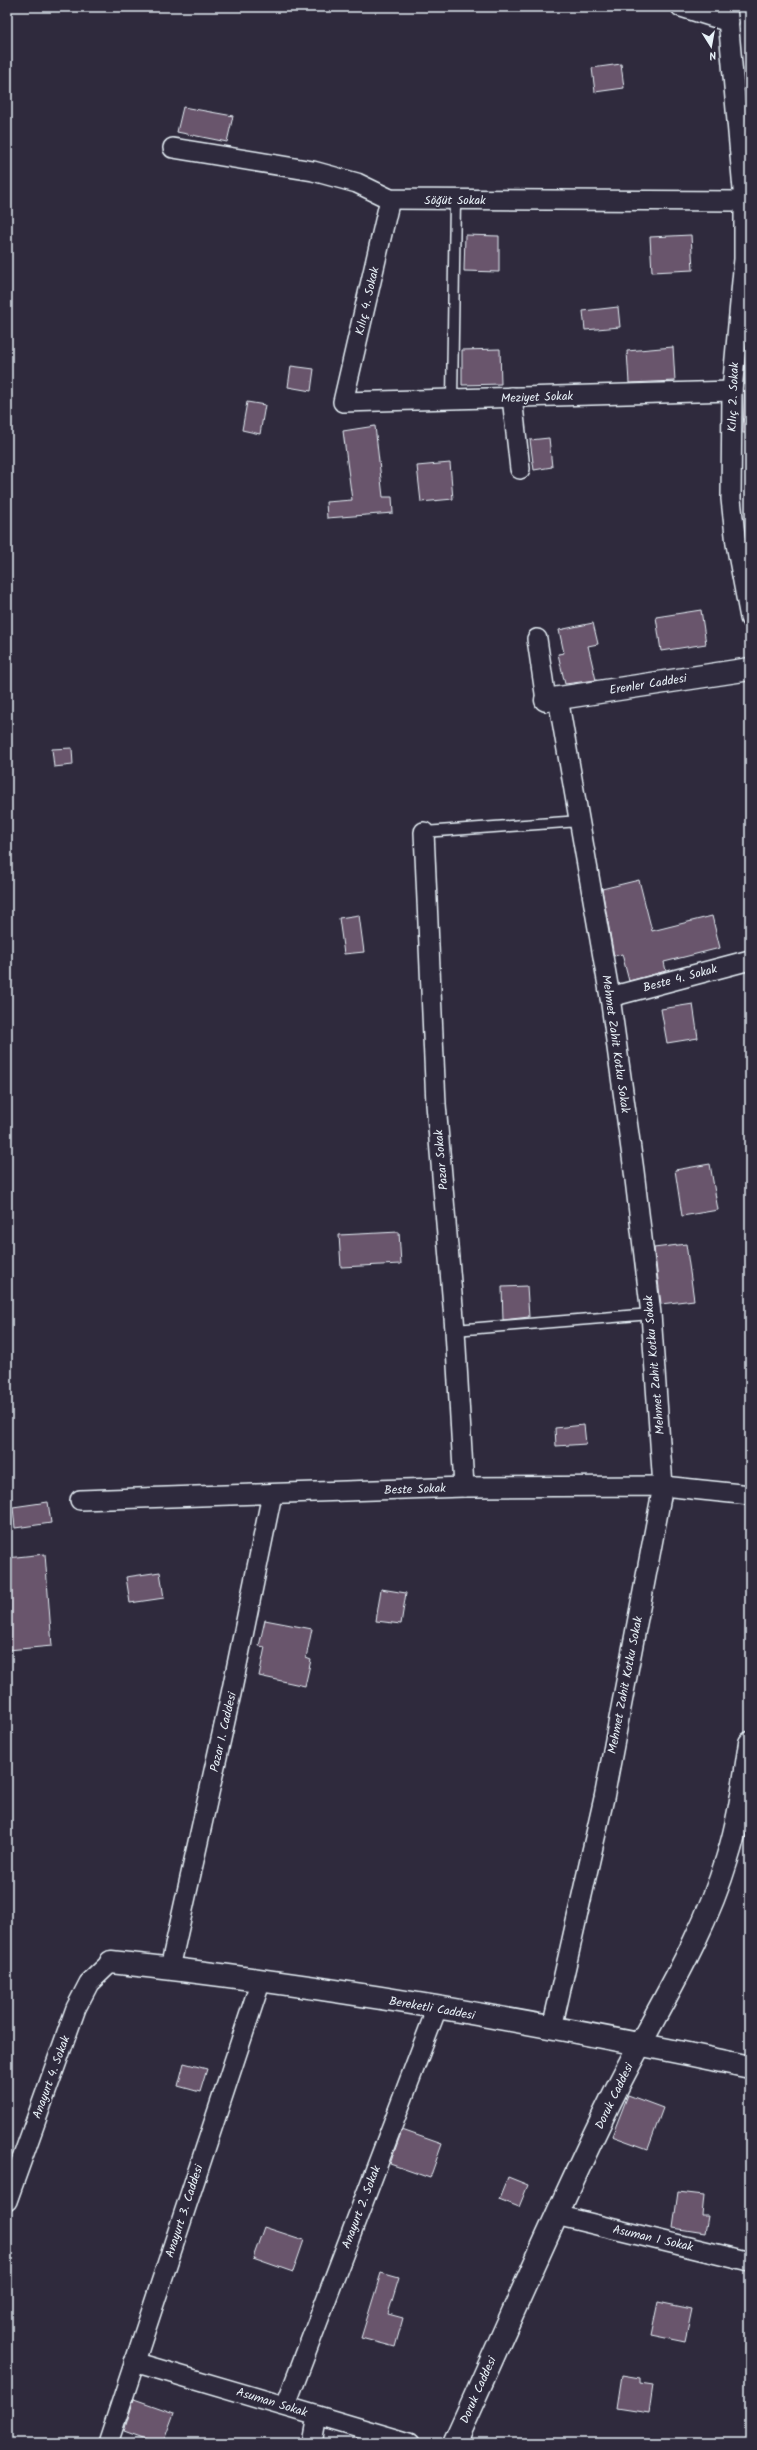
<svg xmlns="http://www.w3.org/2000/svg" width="757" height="2450" font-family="Kalam,sans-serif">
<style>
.building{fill:#69556c;stroke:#e8f1f8}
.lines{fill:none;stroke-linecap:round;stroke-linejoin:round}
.lane-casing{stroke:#e8f1f8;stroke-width:13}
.street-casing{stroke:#e8f1f8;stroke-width:22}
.secondary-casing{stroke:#e8f1f8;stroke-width:25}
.lane{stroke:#2f2a3d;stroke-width:10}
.street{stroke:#2f2a3d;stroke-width:19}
.secondary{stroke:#2f2a3d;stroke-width:22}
.labels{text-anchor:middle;stroke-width:3.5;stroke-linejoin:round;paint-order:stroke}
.street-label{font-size:12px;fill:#e8f1f8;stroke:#2f2a3d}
</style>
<rect width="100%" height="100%" fill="#2f2a3d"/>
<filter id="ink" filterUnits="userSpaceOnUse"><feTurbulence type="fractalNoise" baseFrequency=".025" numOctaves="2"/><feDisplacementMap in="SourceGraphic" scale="8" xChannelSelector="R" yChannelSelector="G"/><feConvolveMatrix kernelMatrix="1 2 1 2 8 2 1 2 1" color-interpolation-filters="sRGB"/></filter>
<g filter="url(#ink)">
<g class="building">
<path d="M621,64L624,88L595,92L592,68Z"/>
<path d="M183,107L233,116L227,142L177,132Z"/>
<path d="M465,235L499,236V272L464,271Z"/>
<path d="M691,235L693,270L652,272L650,237Z"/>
<path d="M618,307L620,327L585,330L583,311Z"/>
<path d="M673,347L675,381L629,383L627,351Z"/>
<path d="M500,349L501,384L462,385V350Z"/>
<path d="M291,366L314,369L311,391L288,387Z"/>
<path d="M745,373H750V433H743Z"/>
<path d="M247,402L265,405L260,434L242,430Z"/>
<path d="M375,426L383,497H392L393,513L327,518L326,502L352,500L343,431Z"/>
<path d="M549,438L552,467L534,470L530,440Z"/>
<path d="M450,463L453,499L421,502L417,466Z"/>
<path d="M701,610L706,644L661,651L656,617Z"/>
<path d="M593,623L598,644L588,646L596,680L565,684L558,654L564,653L559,630Z"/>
<path d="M72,748L73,765L54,767L52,749Z"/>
<path d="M639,880L652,931L712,916L720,948L664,962L666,971L629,981L622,954L614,956L602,889Z"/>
<path d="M359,915L364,952L344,954L339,918Z"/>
<path d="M693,1004L698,1038L667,1043L661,1009Z"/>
<path d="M710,1164L718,1210L682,1216L675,1170Z"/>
<path d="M399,1232L401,1264L341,1267L339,1235Z"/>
<path d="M686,1244L694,1300L661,1304L654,1248Z"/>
<path d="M527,1286L529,1317L503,1320L502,1287Z"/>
<path d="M584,1425L586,1444L556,1446L555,1428Z"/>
<path d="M48,1502L51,1523L15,1528L13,1507Z"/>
<path d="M45,1554L52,1646L8,1650L7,1558Z"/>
<path d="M160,1572L164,1598L130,1603L126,1577Z"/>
<path d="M381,1589L406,1593L401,1624L376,1621Z"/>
<path d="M265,1620L312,1629L306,1658L311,1660L305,1686L259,1676L265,1647L259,1646Z"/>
<path d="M184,2063L207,2069L200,2092L178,2086Z"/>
<path d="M628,2095L663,2108L648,2149L612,2136Z"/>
<path d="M402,2130L442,2144L430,2178L390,2164Z"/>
<path d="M508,2177L528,2185L519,2207L499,2199Z"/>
<path d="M678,2192L704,2195L702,2216H708L705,2233L673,2228Z"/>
<path d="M264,2227L304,2240L293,2272L253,2258Z"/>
<path d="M381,2273L399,2278L388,2314L403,2318L395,2347L361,2338Z"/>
<path d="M658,2302L692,2309L685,2342L651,2335Z"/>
<path d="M622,2375L640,2378V2383L653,2385L649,2413L617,2408Z"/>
<path d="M134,2399L174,2413L163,2443H157L124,2431Z"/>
</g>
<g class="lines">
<g class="lane-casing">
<g id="lane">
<path d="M452,399L455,200"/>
<path d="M424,832L580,821"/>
<path d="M455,1330L651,1314"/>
</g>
</g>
<g class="street-casing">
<g id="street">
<path d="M681,7L729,22"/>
<path d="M727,7L744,201V259L732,391L731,499L736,544L750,618"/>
<path d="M173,148L313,171L357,183L390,199L744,201"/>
<path d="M390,199L343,402L732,391"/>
<path d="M512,397L520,469"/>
<path d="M537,639L546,700"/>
<path d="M424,832L436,1104L455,1330L464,1487"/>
<path d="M610,997L750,960"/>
<path d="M80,1500L464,1487L663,1486L750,1495"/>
<path d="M170,1968L231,1694L272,1494"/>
<path d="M552,2028L604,1798L663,1486L651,1314L634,1171L610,997L558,698"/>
<path d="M7,2201L76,2008L89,1983L111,1962"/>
<path d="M556,2215L750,2262"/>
<path d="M134,2362L410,2443"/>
<path d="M286,2405L437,2008"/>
<path d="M108,2443L261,1980"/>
<path d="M312,2443L317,2416"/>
</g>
</g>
<g class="secondary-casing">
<g id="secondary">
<path d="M546,700L750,669"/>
<path d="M111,1962C326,1985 539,2022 750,2067"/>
<path d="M454,2443C506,2330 554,2216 609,2104C648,2023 701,1946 727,1859C739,1822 744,1782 750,1743"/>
</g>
</g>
<use href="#lane" class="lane"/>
<use href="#street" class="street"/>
<use href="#secondary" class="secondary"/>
</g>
</g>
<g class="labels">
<g class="street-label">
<text x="455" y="204">Söğüt Sokak</text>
<text transform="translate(367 301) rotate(-77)" y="4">Kılıç 4. Sokak</text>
<text transform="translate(537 397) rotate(-2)" y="4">Meziyet Sokak</text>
<text transform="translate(733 397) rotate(-88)" y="4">Kılıç 2. Sokak</text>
<text transform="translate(648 684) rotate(-9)" y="4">Erenler Caddesi</text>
<text transform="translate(680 978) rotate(-15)" y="4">Beste 4. Sokak</text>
<text transform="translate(616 1044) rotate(82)" y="4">Mehmet Zahit Kotku Sokak</text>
<text transform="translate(441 1160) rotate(-95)" y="4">Pazar Sokak</text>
<text transform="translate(654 1365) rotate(-95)" y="4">Mehmet Zahit Kotku Sokak</text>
<text transform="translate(415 1489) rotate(-2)" y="4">Beste Sokak</text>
<text transform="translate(625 1685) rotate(-79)" y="4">Mehmet Zahit Kotku Sokak</text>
<text transform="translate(223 1732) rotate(-77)" y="4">Pazar 1. Caddesi</text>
<text transform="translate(432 2008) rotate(10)" y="4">Bereketli Caddesi</text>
<text transform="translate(51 2077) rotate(-70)" y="4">Anayurt 4. Sokak</text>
<text transform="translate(614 2096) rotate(-64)" y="4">Doruk Caddesi</text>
<text transform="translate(361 2207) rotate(-69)" y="4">Anayurt 2. Sokak</text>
<text transform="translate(184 2211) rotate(-72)" y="4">Anayurt 3. Caddesi</text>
<text transform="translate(653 2238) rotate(13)" y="4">Asuman 1 Sokak</text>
<text transform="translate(478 2390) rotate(-66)" y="4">Doruk Caddesi</text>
<text transform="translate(272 2402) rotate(17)" y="4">Asuman Sokak</text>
</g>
</g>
<rect width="757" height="2450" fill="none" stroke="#2f2a3d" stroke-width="24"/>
<rect x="12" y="12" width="733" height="2426" fill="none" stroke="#e8f1f8" stroke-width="1.5" filter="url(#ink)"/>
<g transform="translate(711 46) rotate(169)" stroke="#2f2a3d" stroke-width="3" paint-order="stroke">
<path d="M0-3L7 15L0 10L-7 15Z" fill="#e8f1f8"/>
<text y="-6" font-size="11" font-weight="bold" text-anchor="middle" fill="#e8f1f8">N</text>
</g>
</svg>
